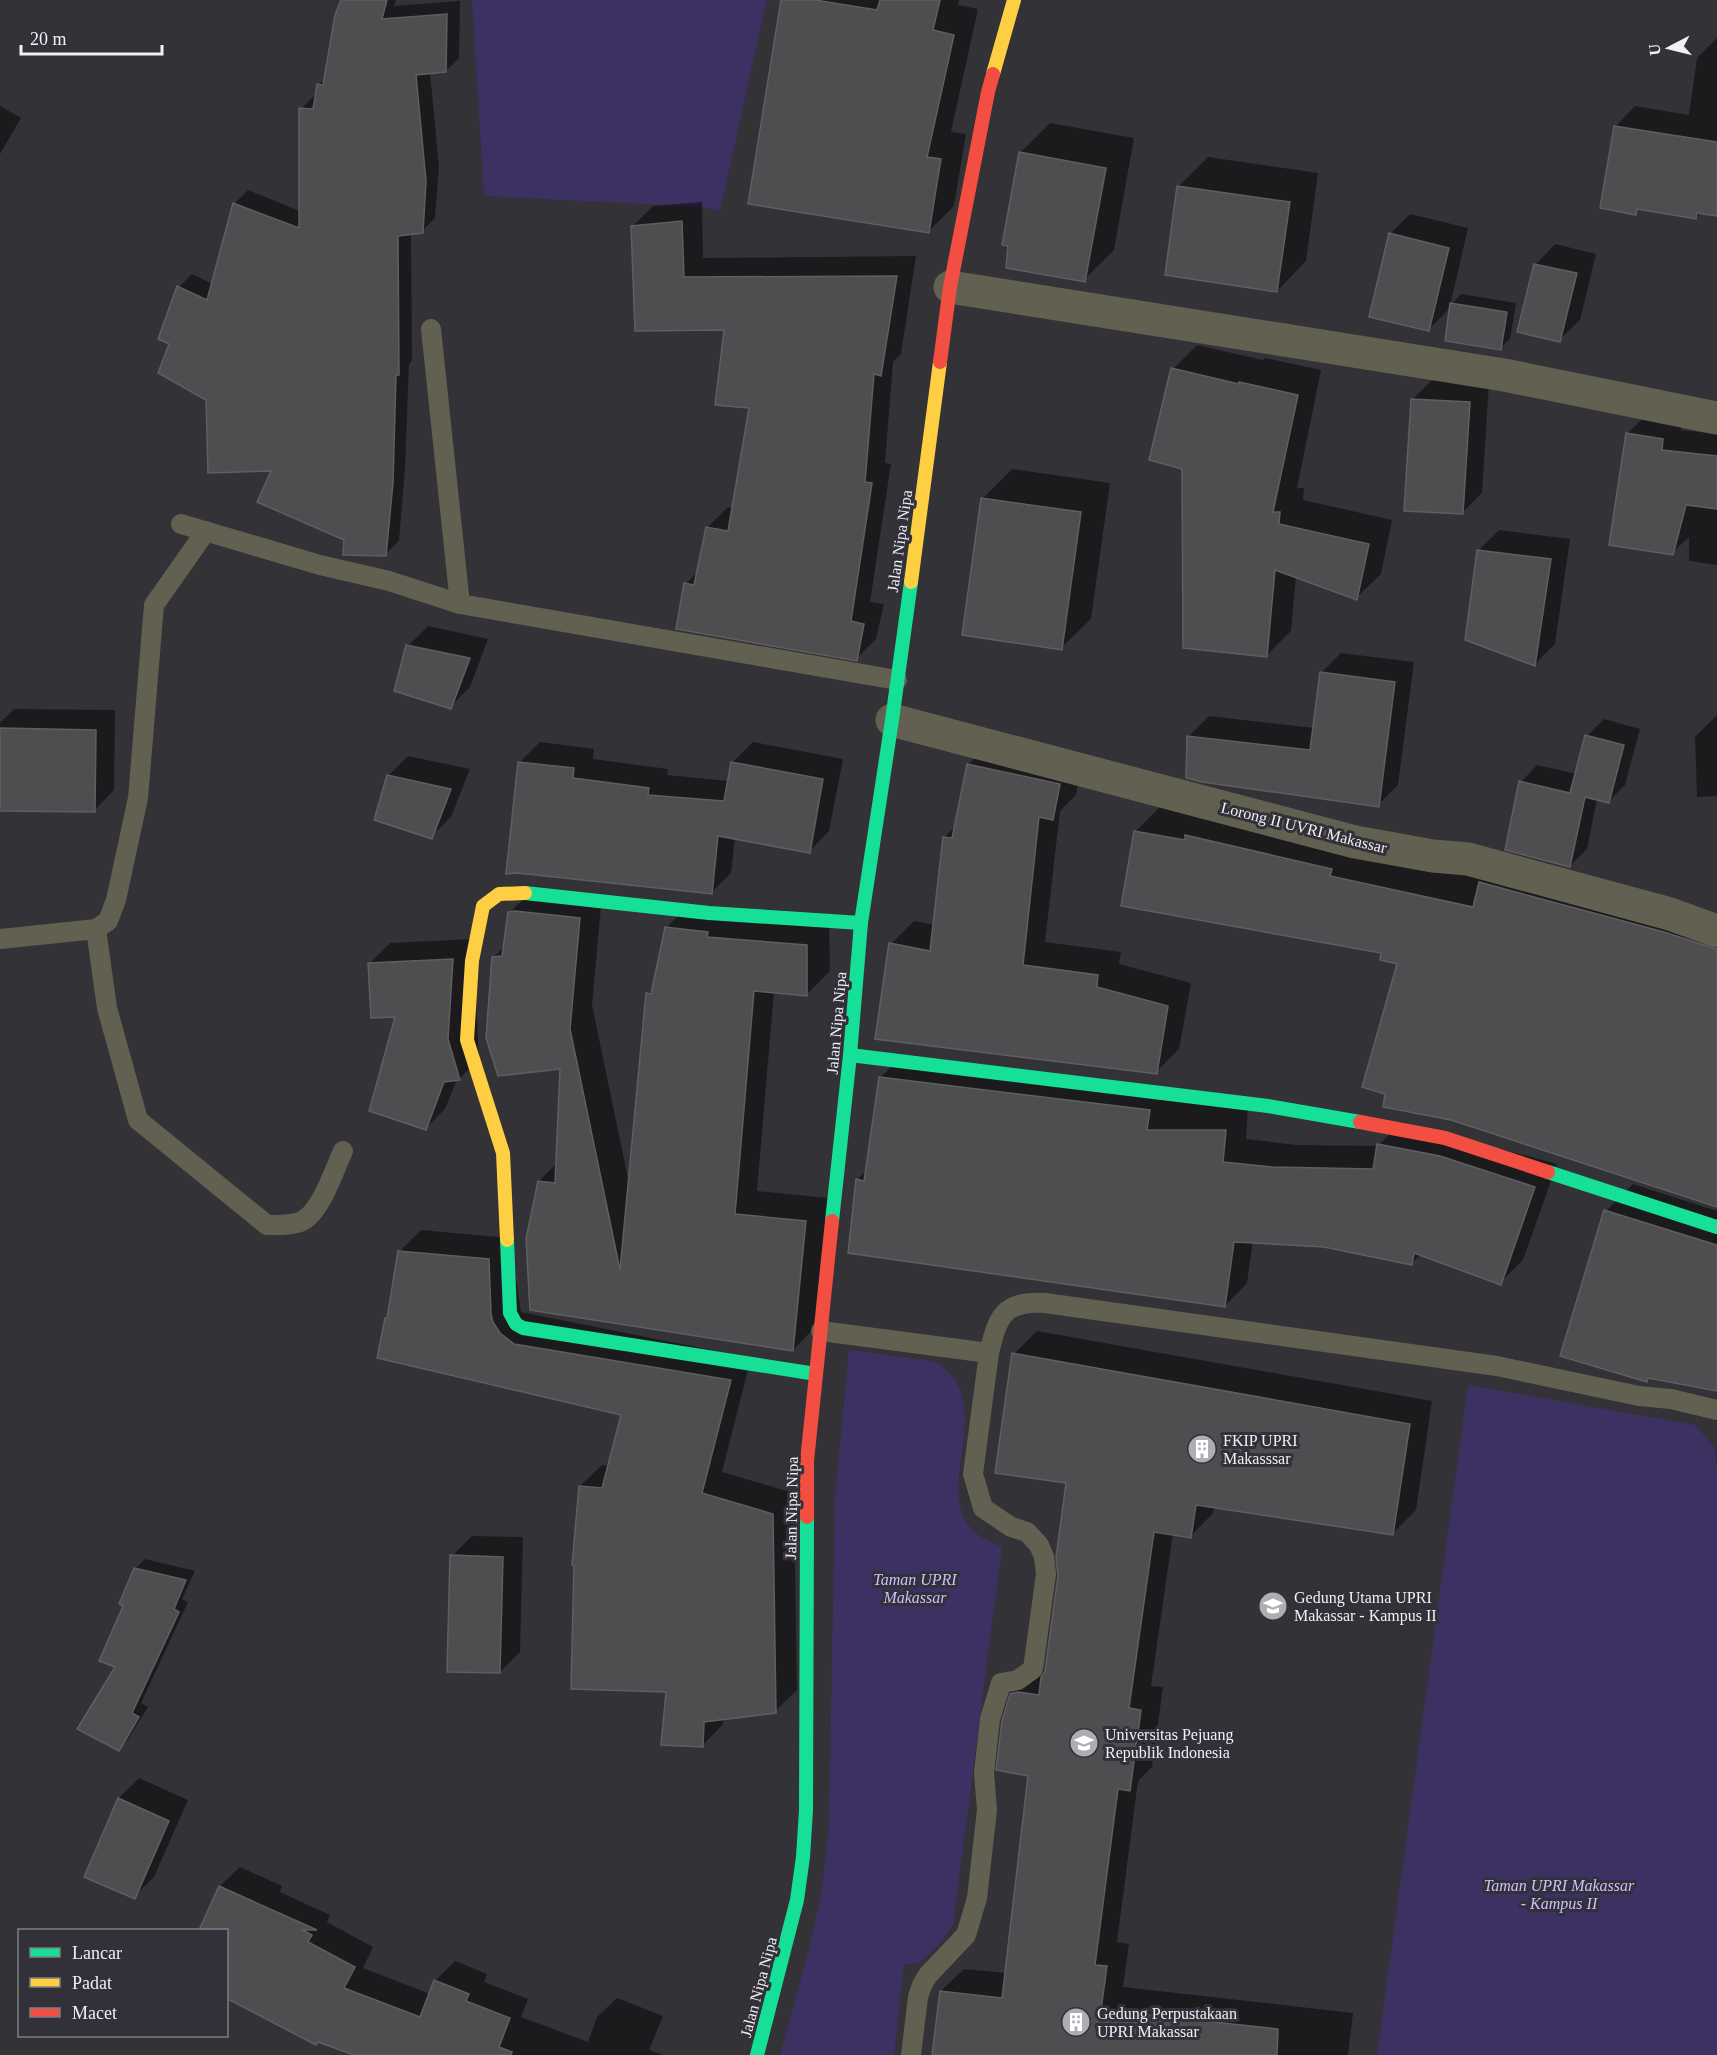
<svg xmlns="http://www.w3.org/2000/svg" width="1717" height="2055" font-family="'Times New Roman',serif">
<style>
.green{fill:#3d3163}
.shadow{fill:#0007}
.building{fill:#4e4e51;stroke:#5f5f62;stroke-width:1.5}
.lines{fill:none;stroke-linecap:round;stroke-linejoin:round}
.lane{stroke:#626050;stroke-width:20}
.street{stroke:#626050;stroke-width:33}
.fast{stroke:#16e098;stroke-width:14}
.slow{stroke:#ffcf43;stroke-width:14}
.jam{stroke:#f24e42;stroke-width:14}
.labels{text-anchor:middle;stroke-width:6;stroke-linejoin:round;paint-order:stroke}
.street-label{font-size:16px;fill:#f0f0f5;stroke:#323038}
.poi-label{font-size:16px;fill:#f0f0f5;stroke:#323038;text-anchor:start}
.park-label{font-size:16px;font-style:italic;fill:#cbc0fd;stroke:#323038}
</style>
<rect width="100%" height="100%" fill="#333236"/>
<g class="green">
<path d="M472,0H769L766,2L720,211L705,207L484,196Z"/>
<path d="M849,1350C868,1352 888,1355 908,1358C915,1359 924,1359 931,1361C940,1363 947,1370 953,1377C988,1425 929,1501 981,1537C987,1541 995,1544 1002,1547L953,1925L937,1947L920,1962L904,1965L894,2055H780L809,1950L822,1889L829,1823L835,1497Z"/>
<path d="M1468,1385L1695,1425L1715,1448L1717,1469V2055H1377Z"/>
</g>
<g class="shadow">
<path d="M343,0H396L394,6L460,1L459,58L446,71L430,72L439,167L435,218L422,231L411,233L412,361L409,364L405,469L399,541L385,554L346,539L274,469L208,399L171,344L160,339L179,287L192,274L213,284L234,204L248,190L300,211L301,109L314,96H317L318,85L326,78Z"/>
<path d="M783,0H959L958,5L978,9L951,132L966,134L954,206L928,232Z"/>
<path d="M1717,38V215L1702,212L1696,218L1640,208L1635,213L1615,127L1635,106L1689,115L1697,58Z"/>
<path d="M0,106L21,118L0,154Z"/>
<path d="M1050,123L1134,138L1114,250L1084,280L1009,245L1020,153Z"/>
<path d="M1208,157L1318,173L1306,261L1277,291L1179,186Z"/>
<path d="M702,202L703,258L916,256L901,354L893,362L885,463L891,464L870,602L884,604L876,639L856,659L686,584L698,571L708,527L728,507L734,509L751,407L726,329L632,227L653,206Z"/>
<path d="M1410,214L1468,228L1450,306L1461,294L1516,303L1510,339L1500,348L1451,307L1429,329L1390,234Z"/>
<path d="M1555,244L1596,254L1580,320L1559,340L1535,265Z"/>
<path d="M1197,345L1263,360L1265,358L1321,370L1297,488H1304L1303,500L1392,520L1381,574L1356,598L1296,576L1291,631L1267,655L1184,467L1173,369Z"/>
<path d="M1432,380L1489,383L1482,493L1462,513L1412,400Z"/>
<path d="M1648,413L1683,419L1681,430L1717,434V565L1689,561V537L1672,553L1628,433Z"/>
<path d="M1012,469L1110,483L1091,619L1061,648L983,498Z"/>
<path d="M1499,530L1570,539L1555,644L1535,664L1479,550Z"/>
<path d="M428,626L488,639L470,687L450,707L408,646Z"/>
<path d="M1341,653L1414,662L1398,785L1378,805L1189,736L1209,716L1314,728L1321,673Z"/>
<path d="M14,709L115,710L114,790L94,811L0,810V723Z"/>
<path d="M1717,715V796L1697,797L1695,737Z"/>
<path d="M1604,719L1640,729L1625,785L1608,802L1597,799L1587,849L1570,866L1521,782L1537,765L1577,774L1587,736Z"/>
<path d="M540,742L594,749L593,759L668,769L667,775L729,781L733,762L753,742L843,759L829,831L809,852L735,838L731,873L711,893L520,762Z"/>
<path d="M991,742L1083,761L1076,795L1060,811L1045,942L1121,952L1119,964L1191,983L1179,1049L1156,1072L891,944L914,921L935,925L944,838L956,825L968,765Z"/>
<path d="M408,756L470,769L451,817L431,837L388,776Z"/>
<path d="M1163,804L1717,914V1206L1383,952L1136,831Z"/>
<path d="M533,890L602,896L592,1005L629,1183L648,994L654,988L666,928L689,905L829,923L830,971L807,994L774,991L757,1191L828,1198L815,1327L793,1350L531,1309L539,1181L557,1163L561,1067L493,958L505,946L510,912Z"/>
<path d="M473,939L479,1059L459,1079H457L445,1109L425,1129L397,1016L370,963L390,943Z"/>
<path d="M903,1055L1248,1108L1246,1139L1296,1145L1378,1146L1401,1122L1557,1164L1523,1260L1500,1283L1421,1254L1411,1264L1325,1245L1253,1241L1247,1283L1225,1306L857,1180L867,1170L880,1078Z"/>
<path d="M1633,1184L1717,1211V1389L1650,1377L1646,1380L1606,1211Z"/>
<path d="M421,1230L510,1238L521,1312L751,1358L722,1472L794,1493L797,1690L775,1711L724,1718L723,1724L702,1746L667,1691L580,1486L602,1465L610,1466L623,1414L389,1316L399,1252Z"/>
<path d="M1037,1331L1432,1401L1416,1510L1393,1533L1215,1506L1213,1513L1191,1536L1173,1533L1151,1686L1163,1687L1152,1767L1138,1781L1117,1942L1129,1944L1123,1987L1353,2013L1348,2055H934L941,1991L964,1969L1007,1973L1030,1775L1012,1694L1035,1671L1046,1670L1059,1576L1067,1482L1014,1354Z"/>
<path d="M472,1536L523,1537L520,1652L500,1672L452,1556Z"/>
<path d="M145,1559L195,1571L182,1599L188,1602L141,1703L148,1707L128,1739L118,1749V1667L125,1605L135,1569Z"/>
<path d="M139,1778L188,1800L154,1877L134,1897L86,1876L119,1798Z"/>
<path d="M240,1867L282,1886L280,1892L330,1915L327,1922L373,1947L363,1968L430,1994L435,1981L455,1961L487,1974L484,1982L528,1999L521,2017L588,2042L597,2017L617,1998L663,2016L649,2050L663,2055H359L226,1930H200L220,1886Z"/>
</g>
<g class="building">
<path d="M341,0H387L382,19L447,14L446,72L416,75L426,181L423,233L398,236L399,375H396L393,483L386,556L343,555L344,540L257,502L271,471L208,473L206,400L158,373L169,344L158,339L177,286L207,300L233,203L299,228V108L313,109L317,84L323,85L335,15Z"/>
<path d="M781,0H815L877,10L880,0H940L933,30L954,35L927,157L941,159L929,233L748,204Z"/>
<path d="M1614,126L1717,142V216L1697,213L1696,219L1637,209L1636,215L1600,208Z"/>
<path d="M1019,152L1106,168L1085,282L1006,268L1008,246L1002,245Z"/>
<path d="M1177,186L1290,202L1277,292L1165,275Z"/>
<path d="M682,221L684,277L897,276L881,376L874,374L865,482L872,483L851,621L864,624L857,661L676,629L684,583L694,585L706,527L728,531L749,408L715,405L724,330L635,331L631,226Z"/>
<path d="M1389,233L1449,248L1429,331L1369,317Z"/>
<path d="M1534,264L1577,273L1560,342L1517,332Z"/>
<path d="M1450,303L1507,312L1501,350L1445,341Z"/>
<path d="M1171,368L1239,384V382L1298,395L1273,512H1280L1279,524L1369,544L1357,600L1275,570L1267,657L1183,648L1182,469L1149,460Z"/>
<path d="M1411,399L1470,402L1463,514L1404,511Z"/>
<path d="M1626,433L1663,439L1662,450L1717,456V509L1686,505L1673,555L1609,545Z"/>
<path d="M981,498L1081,512L1062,650L962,635Z"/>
<path d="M1477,550L1551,559L1535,666L1465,640Z"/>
<path d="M406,645L470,658L451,709L394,691Z"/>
<path d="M1320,672L1395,682L1379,807L1202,782L1186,778L1187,736L1310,750Z"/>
<path d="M0,728L96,730L95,812L0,811Z"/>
<path d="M1585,735L1624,745L1609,803L1585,797L1570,867L1505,850L1519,781L1570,793Z"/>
<path d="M518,762L574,768L573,778L649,788L648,795L724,801L731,762L823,779L810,853L718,836L712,894L517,873L506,874Z"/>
<path d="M967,764L1060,784L1053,820L1039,817L1023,965L1098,975L1097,987L1168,1006L1157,1074L875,1039L889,943L930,951L943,837L952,838Z"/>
<path d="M387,775L451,789L432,839L374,820Z"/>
<path d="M1134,831L1185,840V835L1332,869L1330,876L1473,907L1479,882L1664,932L1717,949V1207L1451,1120L1383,1107L1385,1094L1362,1087L1397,964L1380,960L1381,953L1121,906Z"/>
<path d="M515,911L580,918L570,1029L620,1270L646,993L651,994L665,927L708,932L707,937L807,945V996L754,991L735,1214L806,1221L793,1351L530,1310L526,1239L538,1181L555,1183L560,1069L498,1076L486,1038L492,957L502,956L508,912Z"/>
<path d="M453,959L448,1039L460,1080L444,1082L426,1130L369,1111L395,1017L371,1018L368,963Z"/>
<path d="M879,1077L1150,1110L1147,1130H1226L1223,1162L1272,1167L1373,1169L1377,1144L1440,1156L1535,1187L1501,1285L1414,1253L1412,1265L1324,1247L1234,1242L1225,1307L848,1253L856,1179L864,1181Z"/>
<path d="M1604,1210L1717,1245V1391L1648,1378L1647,1382L1560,1356Z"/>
<path d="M398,1251L489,1259L491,1314L493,1322L500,1333L514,1344L731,1380L702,1493L773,1514L776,1713L704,1722L703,1747L661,1745L666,1692L571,1689L574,1566L572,1565L579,1486L602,1488L621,1415L377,1358L385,1318H387Z"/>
<path d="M1012,1353L1410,1424L1393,1535L1196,1505L1191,1538L1154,1532L1129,1708L1141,1710L1130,1791L1118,1789L1095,1965L1107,1966L1101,2010L1278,2029L1277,2055H932L940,1991L1002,1998L1028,1776L996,1770L1002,1721L1010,1694L1018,1692L1039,1695L1041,1677L1045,1671L1058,1576L1056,1558L1066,1483L995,1473Z"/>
<path d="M450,1555L503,1557L500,1673L447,1672Z"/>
<path d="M134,1568L186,1580L174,1609L179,1612L132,1713L139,1717L119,1751L77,1729L115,1667L99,1661L123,1606L119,1604Z"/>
<path d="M118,1798L169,1821L135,1899L84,1877Z"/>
<path d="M219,1886L317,1930H302L312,1935L308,1942L355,1967L344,1988L420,2017L434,1980L469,1994L466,2001L510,2018L499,2047L512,2052L511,2055H354L318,2042L316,2045L226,1998V1930H199Z"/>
</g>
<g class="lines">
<g class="lane">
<path d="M431,329L460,604L897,680"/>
<path d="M181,524L320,565L389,581L460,604"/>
<path d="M96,929L107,1008L138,1120L267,1225C278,1225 289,1226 300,1222C320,1215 334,1170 343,1151"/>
<path d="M0,939L96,929L108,921L116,900L138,798L154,605L206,531"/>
<path d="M821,1331L989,1353C998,1316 1003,1301 1045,1303L1497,1366L1639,1396L1671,1399L1717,1410"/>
<path d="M911,2055L918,1997L922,1985L928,1975L966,1935L977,1898L987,1810L984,1773L990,1719L1001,1683L1018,1680L1033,1669L1046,1574L1044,1557L1039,1545L1027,1532L1011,1527L983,1508L973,1474L989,1353"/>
</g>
<g class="street">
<path d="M950,287L1504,375L1717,418"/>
<path d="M892,720L1355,842L1433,856L1468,859L1670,914L1717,931"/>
</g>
<g class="fast">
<path d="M525,893L709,913L861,923"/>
<path d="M850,1055L1268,1106L1360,1122"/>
<path d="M1548,1172L1717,1227"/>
<path d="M832,1221L850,1055L861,923L892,720L911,582"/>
<path d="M507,1240L510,1313L516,1324L523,1328L816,1374"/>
<path d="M757,2055L797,1900L803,1857L806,1810L807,1517"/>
</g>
<g class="slow">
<path d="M993,74L1014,0"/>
<path d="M911,582L940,362"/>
<path d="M507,1240L503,1153L467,1040L472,961L483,906L499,894L525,893"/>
</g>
<g class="jam">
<path d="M940,362L950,287L988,92L993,74"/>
<path d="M1360,1122L1445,1138L1548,1172"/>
<path d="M807,1517V1461L832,1221"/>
</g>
</g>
<defs>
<g id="building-disc" transform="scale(1.5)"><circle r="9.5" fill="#aeaeb2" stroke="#323038"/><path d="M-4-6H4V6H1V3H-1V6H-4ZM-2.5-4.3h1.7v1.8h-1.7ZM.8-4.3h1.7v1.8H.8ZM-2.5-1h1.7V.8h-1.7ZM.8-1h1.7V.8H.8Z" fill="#fff"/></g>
<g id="university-disc" transform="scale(1.5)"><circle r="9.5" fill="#aeaeb2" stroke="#323038"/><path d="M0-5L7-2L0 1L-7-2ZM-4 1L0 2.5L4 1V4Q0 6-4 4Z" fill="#fff"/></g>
</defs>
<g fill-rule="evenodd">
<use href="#building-disc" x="1202" y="1449"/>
<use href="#university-disc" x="1273" y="1606"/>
<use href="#university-disc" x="1084" y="1743"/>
<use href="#building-disc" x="1076" y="2022"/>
</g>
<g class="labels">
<g class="street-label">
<text transform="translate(899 541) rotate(-82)" y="6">Jalan Nipa Nipa</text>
<text transform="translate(1304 827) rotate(14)" y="6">Lorong II UVRI Makassar</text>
<text transform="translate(836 1023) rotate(-85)" y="6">Jalan Nipa Nipa</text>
<text transform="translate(791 1508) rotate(-89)" y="6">Jalan Nipa Nipa</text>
<text transform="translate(758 1987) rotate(-75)" y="6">Jalan Nipa Nipa</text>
</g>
<g class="poi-label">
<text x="1223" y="1446">FKIP UPRI<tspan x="1223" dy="18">Makasssar</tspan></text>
<text x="1294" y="1603">Gedung Utama UPRI<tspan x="1294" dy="18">Makassar - Kampus II</tspan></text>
<text x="1105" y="1740">Universitas Pejuang<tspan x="1105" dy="18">Republik Indonesia</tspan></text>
<text x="1097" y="2019">Gedung Perpustakaan<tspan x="1097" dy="18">UPRI Makassar</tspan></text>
</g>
<g class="park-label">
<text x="915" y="1585">Taman UPRI<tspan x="915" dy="18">Makassar</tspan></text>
<text x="1559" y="1891">Taman UPRI Makassar<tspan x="1559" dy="18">- Kampus II</tspan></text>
</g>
</g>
<rect x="18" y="1929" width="210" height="108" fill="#323038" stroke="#7e7d84" stroke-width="1.5"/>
<rect x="30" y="1948" width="30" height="9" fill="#16e098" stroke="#7e7d84" stroke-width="1.5"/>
<text x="72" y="1959" font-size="18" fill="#f0f0f5">Lancar</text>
<rect x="30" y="1978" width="30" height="9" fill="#ffcf43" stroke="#7e7d84" stroke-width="1.5"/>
<text x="72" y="1989" font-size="18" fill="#f0f0f5">Padat</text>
<rect x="30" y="2008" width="30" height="9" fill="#f24e42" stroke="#7e7d84" stroke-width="1.5"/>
<text x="72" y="2019" font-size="18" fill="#f0f0f5">Macet</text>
<g transform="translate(1669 48) rotate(263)" stroke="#323038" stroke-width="4.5" paint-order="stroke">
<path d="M0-4.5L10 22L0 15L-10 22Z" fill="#f0f0f5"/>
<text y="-9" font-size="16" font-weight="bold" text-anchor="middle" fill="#f0f0f5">U</text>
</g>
<path d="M21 45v9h141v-9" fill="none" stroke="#f0f0f5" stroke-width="3"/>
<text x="30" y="45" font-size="18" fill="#f0f0f5" stroke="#323038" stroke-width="4.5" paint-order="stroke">20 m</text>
</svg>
